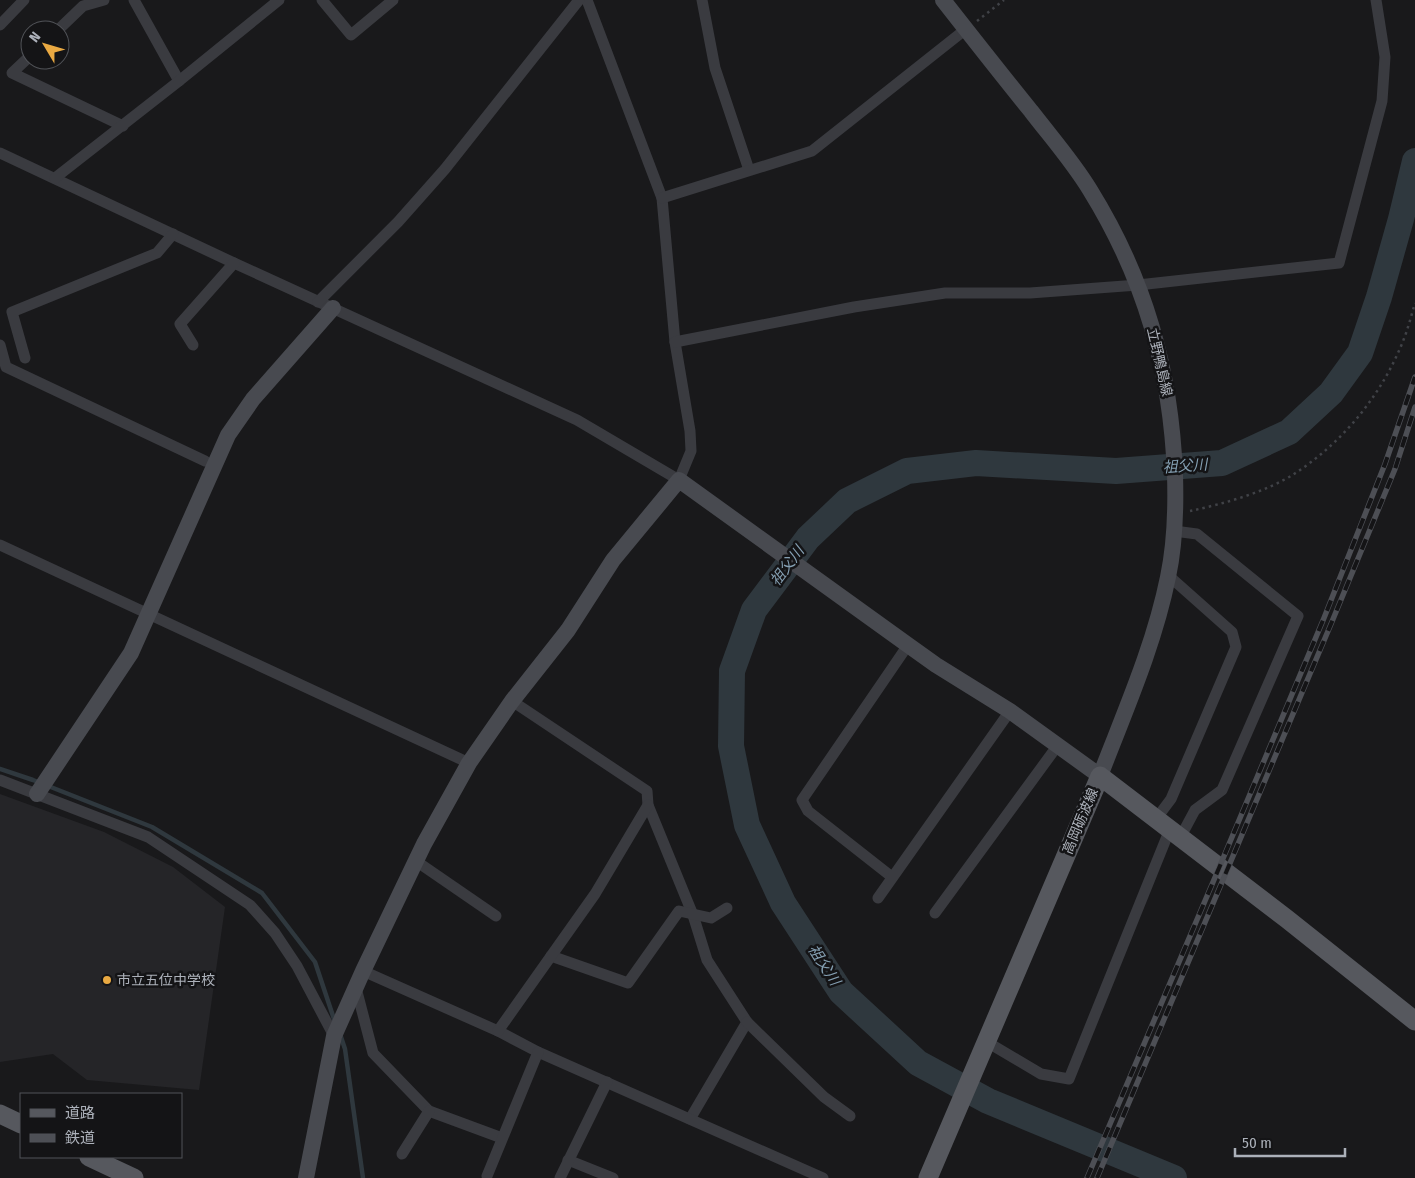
<svg xmlns="http://www.w3.org/2000/svg" width="1415" height="1178" font-family="'Fira Sans Condensed','Noto Sans JP',sans-serif">
<style>
.built{fill:#252528}
.lines{fill:none;stroke-linecap:round;stroke-linejoin:round}
.stream{stroke:#2f383e;stroke-width:4.5}
.river{stroke:#2f383e;stroke-width:26}
.path{stroke:#404247;stroke-width:2.5;stroke-dasharray:2.5 4;stroke-linecap:butt}
.street{stroke:#3a3b40;stroke-width:11}
.secondary{stroke:#484a50;stroke-width:16}
.primary{stroke:#56585e;stroke-width:19}
.rail-casing{stroke:#4d4f55;stroke-width:5.5}
.rail{stroke:#141416;stroke-width:4;stroke-dasharray:11;stroke-linecap:butt}
.poi-dot{fill:#e9a942;stroke:#141416;stroke-width:2}
.labels{text-anchor:middle;stroke-width:5;stroke-linejoin:round;paint-order:stroke}
.street-label{font-size:14px;fill:#acb1ba;stroke:#141416}
.poi-label{font-size:14px;fill:#acb1ba;stroke:#141416;text-anchor:start}
.water-label{font-size:15px;font-style:italic;fill:#85a0b3;stroke:#141416}
</style>
<rect width="100%" height="100%" fill="#19191b"/>
<path class="built" d="M0,794L104,832L173,867L225,907L199,1090L87,1080L53,1054L0,1062Z"/>
<g class="lines">
<g class="stream">
<path d="M0,769L33,780L152,827L262,893L315,962L335,1022"/>
<path d="M340,1034L345,1049L363,1178"/>
</g>
<path class="river" d="M1174,1178L988,1101L918,1063L841,992L783,903L747,825L731,746L732,671L754,610L808,538L847,501L907,471L976,463L1116,471L1222,463L1289,432L1331,393L1360,353L1379,297L1401,219L1415,161"/>
<g class="path">
<path d="M977,21L1004,0"/>
<path d="M1190,511C1223,504 1266,492 1294,474C1345,441 1384,392 1405,336C1409,325 1412,313 1415,303"/>
</g>
<g class="street">
<path d="M134,0L179,81"/>
<path d="M322,0L351,35L393,0"/>
<path d="M702,0L715,68L749,170"/>
<path d="M0,25L24,0"/>
<path d="M58,30L83,6L104,0"/>
<path d="M30,56L12,73L123,126"/>
<path d="M0,153L234,263L577,420L679,480L691,451L690,431L675,342L662,198L587,0"/>
<path d="M55,178L179,81L279,0"/>
<path d="M662,198L812,151L966,29"/>
<path d="M318,302L398,222L445,169L579,0"/>
<path d="M675,342L854,307L945,293H1030L1138,285L1339,263L1382,101L1385,57L1376,0"/>
<path d="M0,345L6,367L205,461"/>
<path d="M193,345L180,324L234,263"/>
<path d="M25,358L12,312L157,253L173,234"/>
<path d="M1174,531L1197,534L1298,616L1222,790L1195,810L1180,838"/>
<path d="M0,545L469,763"/>
<path d="M512,701L647,791L648,805L693,915L707,960L747,1022L690,1119"/>
<path d="M0,780L148,837L250,905L275,933L297,966L334,1036"/>
<path d="M1156,819L1171,799L1236,647L1232,632L1169,576"/>
<path d="M416,861L496,916"/>
<path d="M892,877L808,811L802,800L908,645"/>
<path d="M878,898L1010,711"/>
<path d="M935,913L1058,745"/>
<path d="M551,956L628,983L679,911L711,918L727,908"/>
<path d="M363,971L498,1031L538,1052L823,1178"/>
<path d="M356,988L373,1053L429,1111L502,1138"/>
<path d="M747,1022L824,1097L850,1116"/>
<path d="M498,1031L595,894L648,805"/>
<path d="M987,1042L1041,1074L1069,1079L1170,829"/>
<path d="M402,1154L429,1111"/>
<path d="M568,1160L613,1178"/>
<path d="M487,1176L538,1052"/>
<path d="M560,1178L607,1082"/>
</g>
<g class="secondary">
<path d="M37,794L131,653L228,435L253,399L333,308"/>
<path d="M306,1178L334,1036L363,971L424,844L469,763L512,701L568,630L613,560L679,480L908,645L936,665L1010,711L1100,776C1125,711 1154,646 1168,577C1175,544 1176,508 1175,475C1171,370 1145,279 1090,190C1073,162 1051,137 1031,111C1001,74 972,37 943,0"/>
</g>
<g class="primary">
<path d="M0,1114L21,1124"/>
<path d="M89,1157L134,1178"/>
<path d="M928,1178L1100,776L1287,919L1415,1021"/>
</g>
<g class="rail-casing">
<g id="rail">
<path d="M1087,1178L1219,868L1324,618L1385,464L1415,377"/>
<path d="M1097,1178L1331,624L1395,469L1415,407"/>
</g>
</g>
<use href="#rail" class="rail"/>
</g>
<circle class="poi-dot" cx="107" cy="980" r="5"/>
<g class="labels">
<g class="street-label">
<text transform="translate(1160 362) rotate(77)" y="5">立野鴨島線</text>
<text transform="translate(1080 821) rotate(-67)" y="5">高岡砺波線</text>
</g>
<g class="poi-label">
<text x="117" y="985">市立五位中学校</text>
</g>
<g class="water-label">
<text transform="translate(1185 466) rotate(-4)" y="5">祖父川</text>
<text transform="translate(787 566) rotate(-53)" y="5">祖父川</text>
<text transform="translate(824 965) rotate(57)" y="5">祖父川</text>
</g>
</g>
<rect x="20" y="1093" width="162" height="65" fill="#141416" stroke="#515358"/>
<rect x="30" y="1109" width="25" height="8" fill="#56585e" stroke="#515358"/>
<text x="65" y="1118" font-size="15" fill="#acb1ba">道路</text>
<rect x="30" y="1134" width="25" height="8" fill="#4d4f55" stroke="#515358"/>
<text x="65" y="1143" font-size="15" fill="#acb1ba">鉄道</text>
<g transform="translate(45 45) rotate(308)"><circle r="24" fill="#141416" stroke="#515358"/>
<path d="M0-4L9 19L0 12L-9 19Z" fill="#e9a942"/>
<text y="-8" font-size="14" font-weight="bold" text-anchor="middle" fill="#acb1ba">N</text>
</g>
<path d="M1235 1148v8h110v-8" fill="none" stroke="#acb1ba" stroke-width="2.5"/>
<text x="1242" y="1148" font-size="15" fill="#acb1ba" stroke="#141416" stroke-width="4" paint-order="stroke">50 m</text>
</svg>
